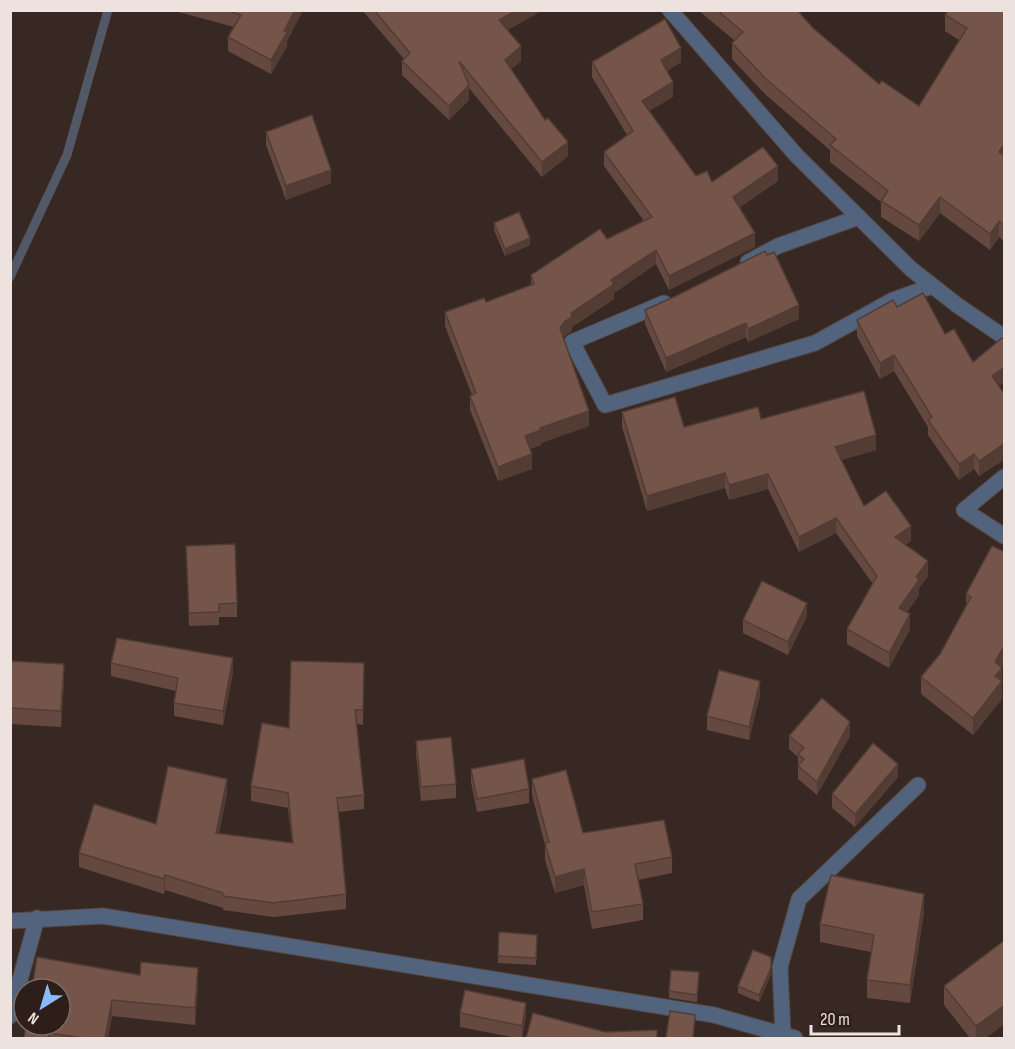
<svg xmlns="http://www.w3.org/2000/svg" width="1015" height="1049" font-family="'Sofia Sans Condensed',sans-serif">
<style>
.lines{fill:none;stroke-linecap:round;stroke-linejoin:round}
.stream{stroke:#525866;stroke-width:9}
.minor-casing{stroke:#554641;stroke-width:17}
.tertiary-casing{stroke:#554641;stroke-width:17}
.minor{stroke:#51637d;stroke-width:15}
.tertiary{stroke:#51637d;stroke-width:15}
.wall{fill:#654940}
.shaded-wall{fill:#523c34}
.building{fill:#75554a;stroke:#523c34;stroke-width:1.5}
</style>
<rect width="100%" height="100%" fill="#382823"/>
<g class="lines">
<path class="stream" d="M10,277L67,155L108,10"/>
<g class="minor-casing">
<g id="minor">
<path d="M670,10L796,155L911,269L957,305L1004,337"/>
<path d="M748,262L778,246L859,217"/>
<path d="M664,303L572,342L605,405L815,343L893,300L932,286"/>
<path d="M1004,477L964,510L1004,536"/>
<path d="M10,1016L37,918"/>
<path d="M783,1035L780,967L799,899L918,785"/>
</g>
</g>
<g class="tertiary-casing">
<path id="tertiary" d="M10,921L103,916L714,1015L795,1038"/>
</g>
<use href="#minor" class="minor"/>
<use href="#tertiary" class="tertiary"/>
</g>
<g class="wall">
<path d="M171,10H303L287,41V46L271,74L228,51V37L234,27Z"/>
<path d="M362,10H543L507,30L521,61L511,69L568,156L542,177L469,88V100L449,120L402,75V61L404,59Z"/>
<path d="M698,10H797L813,28L879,84L919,106L959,40L945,31V15L1005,10V242L999,237L990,250L940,213L919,241L881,217V202L830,162V150L766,95L732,59V43L734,40Z"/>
<path d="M592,62H681L667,71L673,97L649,111L696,176L712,182L778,181L740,207L755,247L669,290L656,264L614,293V299L572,327V331L564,336L563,338L589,426L541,443V445L530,449L532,469L498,481L470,410V396L472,395L445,326V312L486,302L531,285V275L644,221L604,166V152L627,135L592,77Z"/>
<path d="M266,132L331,183L286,200L266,145Z"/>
<path d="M494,223L530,245L505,256L494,230Z"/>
<path d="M897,307L945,334L999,386L1005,395V459L979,476L974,469L959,480L928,435V427L894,371L880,379L857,336V320Z"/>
<path d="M645,310L799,319L748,342L746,337L666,372L645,324Z"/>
<path d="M622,412L684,427L761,419L876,450L841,460L864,506L911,541L905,545L928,576L919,588V595L907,612L910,629L889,668L847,644V629L873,584L836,533L799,552L768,489L729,500L725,488L647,511L622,427Z"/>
<path d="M186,546L237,603V617H219V625L189,626Z"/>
<path d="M1005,552V662L1001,667L1002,668V699L973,735L921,694V677L940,654L966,606V594Z"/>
<path d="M807,616L788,655L743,633V620Z"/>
<path d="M10,661L64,680L61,727L10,724Z"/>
<path d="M111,663L233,672L223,725L174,716V703L176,691L111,676Z"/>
<path d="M364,663L363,725L357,724L364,795V809L338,812L346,894V909L273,917L223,910V908L165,890L164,894L79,867V853L156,824L227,793L219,833L292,843L288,808L251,801V786L289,728Z"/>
<path d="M760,695L749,740L707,730V716Z"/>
<path d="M789,736H850L817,795L798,779V757L789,749Z"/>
<path d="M416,741L456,784V798L421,801L416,754Z"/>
<path d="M471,769L529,789V803L477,812L471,782Z"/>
<path d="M898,777L855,827L832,808V794Z"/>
<path d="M532,779L583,833L672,857V873L638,880L643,904V920L592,929L584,885L555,893L545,860V845L532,795Z"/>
<path d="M924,912L910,1003L867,998V980L871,952L820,942V924Z"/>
<path d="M499,932L537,935L536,965L498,963Z"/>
<path d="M771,957V975L759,1002L738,993V986Z"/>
<path d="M699,979L697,1002L669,998V991Z"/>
<path d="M198,985L195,1025L112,1016L108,1038H24L60,989Z"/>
<path d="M944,986L986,1038H970L944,1005Z"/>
<path d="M460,1013L526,1016L522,1038H517L460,1027Z"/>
</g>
<g class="shaded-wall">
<path d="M295,10H303L287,41V46L271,74V60L284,31Z"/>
<path d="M517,10H543L499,35V20Z"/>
<path d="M521,46V61L505,74V60Z"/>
<path d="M681,48V62L661,74V60Z"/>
<path d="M673,82V97L642,115V101Z"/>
<path d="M469,85V100L449,120V106Z"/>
<path d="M568,142V156L542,177V162Z"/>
<path d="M1005,143V159L999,152Z"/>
<path d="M778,166V181L733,212V197Z"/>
<path d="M331,170V183L286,200V186Z"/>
<path d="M940,197V213L919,241V225Z"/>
<path d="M999,221V237L990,250V234Z"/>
<path d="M755,233V247L669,290V276Z"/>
<path d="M530,238V245L505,256V249Z"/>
<path d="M656,250V264L614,293V299L572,327V331L564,336L560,343V328L571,313L611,280Z"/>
<path d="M799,305V319L748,342V329Z"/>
<path d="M746,323V337L666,372V358Z"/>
<path d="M894,355V371L880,379V363Z"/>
<path d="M1005,367V382L992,392V376Z"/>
<path d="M589,411V426L541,443V445L525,451V436L540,428Z"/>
<path d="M876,435V450L835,462V447Z"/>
<path d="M1005,438V459L979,476V461Z"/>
<path d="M532,454V469L498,481V467Z"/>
<path d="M974,454V469L959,480V464Z"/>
<path d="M725,473V488L647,511V496Z"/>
<path d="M768,474V489L729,500V485Z"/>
<path d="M836,518V533L799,552V537Z"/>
<path d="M911,526V541L895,552V537Z"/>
<path d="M928,561V576L919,588V595L899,623V608L916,577Z"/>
<path d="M807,603V616L788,655V642Z"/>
<path d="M910,614V629L889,668V653Z"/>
<path d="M1005,644V662L999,672L1002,668V699L973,735V718L995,662Z"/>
<path d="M233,658V672L223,725V711Z"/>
<path d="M64,664V680L61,727V711Z"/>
<path d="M760,681V695L749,740V727Z"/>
<path d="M850,722V736L817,795V782Z"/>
<path d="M898,764V777L855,827V814Z"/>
<path d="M227,779V793L216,847V833Z"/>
<path d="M584,869V885L555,893V877Z"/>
<path d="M165,875V890L164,894V879Z"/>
<path d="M924,894V912L910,1003V985Z"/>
<path d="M198,968V985L195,1025V1008Z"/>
<path d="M771,968V975L759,1002V995Z"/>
<path d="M112,1000V1016L108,1038H105Z"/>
<path d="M526,1003V1016L522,1038V1026Z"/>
<path d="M1005,1005V1024L986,1038H976V1026Z"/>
</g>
<g class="building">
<path d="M225,10H295L284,31L287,32L271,60L228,37L241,15Z"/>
<path d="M374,10H517L499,20L521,46L505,60L545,120L548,118L568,142L542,162L459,61L469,85L449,106L402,61L410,53Z"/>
<path d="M717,10H797L813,28L879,84L882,81L919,106L967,28L945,15L948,10H1005V143L999,152L1005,156V226L999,221L990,234L940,197L919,225L881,201L888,191L830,145L836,139L766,79L732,43L743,32Z"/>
<path d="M665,19L681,48L661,60L673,82L642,101L696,176L707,171L712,182L763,147L778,166L733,197L755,233L669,276L656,250L611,280L614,284L571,313L572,317L564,322L560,328L589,411L540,428L541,430L525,436L532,454L498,467L470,396L476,393L445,312L484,298L486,302L534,284L531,275L600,229L607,239L652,217L604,152L633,131L592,62Z"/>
<path d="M312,115L331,170L286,186L266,132Z"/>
<path d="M519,212L530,238L505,249L494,223Z"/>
<path d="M765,251L767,255L774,252L799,305L748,329L746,323L666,358L645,310L678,295Z"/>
<path d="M923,293L945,334L954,329L973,362L1002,338L1005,340V367L992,376L1005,395V443L979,461L974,454L959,464L928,420L932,417L894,355L880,363L857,320L893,300L897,307Z"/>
<path d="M864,391L876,435L835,447L864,506L886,491L911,526L895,537L928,561L916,577L919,580L899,608L910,614L889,653L847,629L877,576L836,518L799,537L768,474L729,485L725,473L647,496L622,412L675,397L684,427L758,407L761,419Z"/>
<path d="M235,544L237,603L219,604V612L189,613L186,546Z"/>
<path d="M992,546L1005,552V644L995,662L1002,668L995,676L1002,681L973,718L921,677L940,654L971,597L966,594Z"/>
<path d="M762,581L807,603L788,642L743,620Z"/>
<path d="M117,638L233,658L223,711L174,703L178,678L111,663Z"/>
<path d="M10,661L64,664L61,711L10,708Z"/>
<path d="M291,661L364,663L363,710H355L364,795L337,798L346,894L273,903L223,896V893L165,875L164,879L79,853L94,804L156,824L168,766L227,779L216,833L293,843L288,793L251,786L262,723L289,728Z"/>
<path d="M719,670L760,681L749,727L707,716Z"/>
<path d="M822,698L850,722L817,782L798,766L804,759L798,754L804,748L789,736Z"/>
<path d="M451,737L456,784L421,787L416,741Z"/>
<path d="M873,743L898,764L855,814L832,794Z"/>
<path d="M524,759L529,789L477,799L471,769Z"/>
<path d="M566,770L583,833L664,820L672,857L635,864L643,904L592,912L584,869L555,877L545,843L549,842L532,779Z"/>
<path d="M831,875L924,894L910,985L867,980L874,935L820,924Z"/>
<path d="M499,932L537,935L536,958L498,956Z"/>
<path d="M1005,940V1005L976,1026L944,986Z"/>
<path d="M753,950L771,957V968L759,995L738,986Z"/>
<path d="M37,957L140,975L141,962L198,968L195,1008L112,1000L105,1038H83L50,1033L48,1038H24L26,1025H60V989H32Z"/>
<path d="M671,970L699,972L697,995L669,991Z"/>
<path d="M465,990L526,1003L522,1026L460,1013Z"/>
<path d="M670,1011L695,1015L693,1038H666Z"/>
<path d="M533,1013L605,1032L657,1030V1038H526Z"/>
</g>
<rect width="1015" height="1049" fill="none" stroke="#ede2de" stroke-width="24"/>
<g transform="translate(42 1007) rotate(217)"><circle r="28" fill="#2d1e19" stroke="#7a6c68" stroke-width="1.5"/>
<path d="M0-4.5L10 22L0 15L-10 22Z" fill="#8cb9fc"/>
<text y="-9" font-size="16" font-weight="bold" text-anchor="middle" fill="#ede2de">N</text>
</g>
<path d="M811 1025v9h88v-9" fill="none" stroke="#ede2de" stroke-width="3"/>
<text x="820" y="1025" font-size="18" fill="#ede2de" stroke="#2d1e19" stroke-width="4.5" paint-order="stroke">20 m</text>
</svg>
